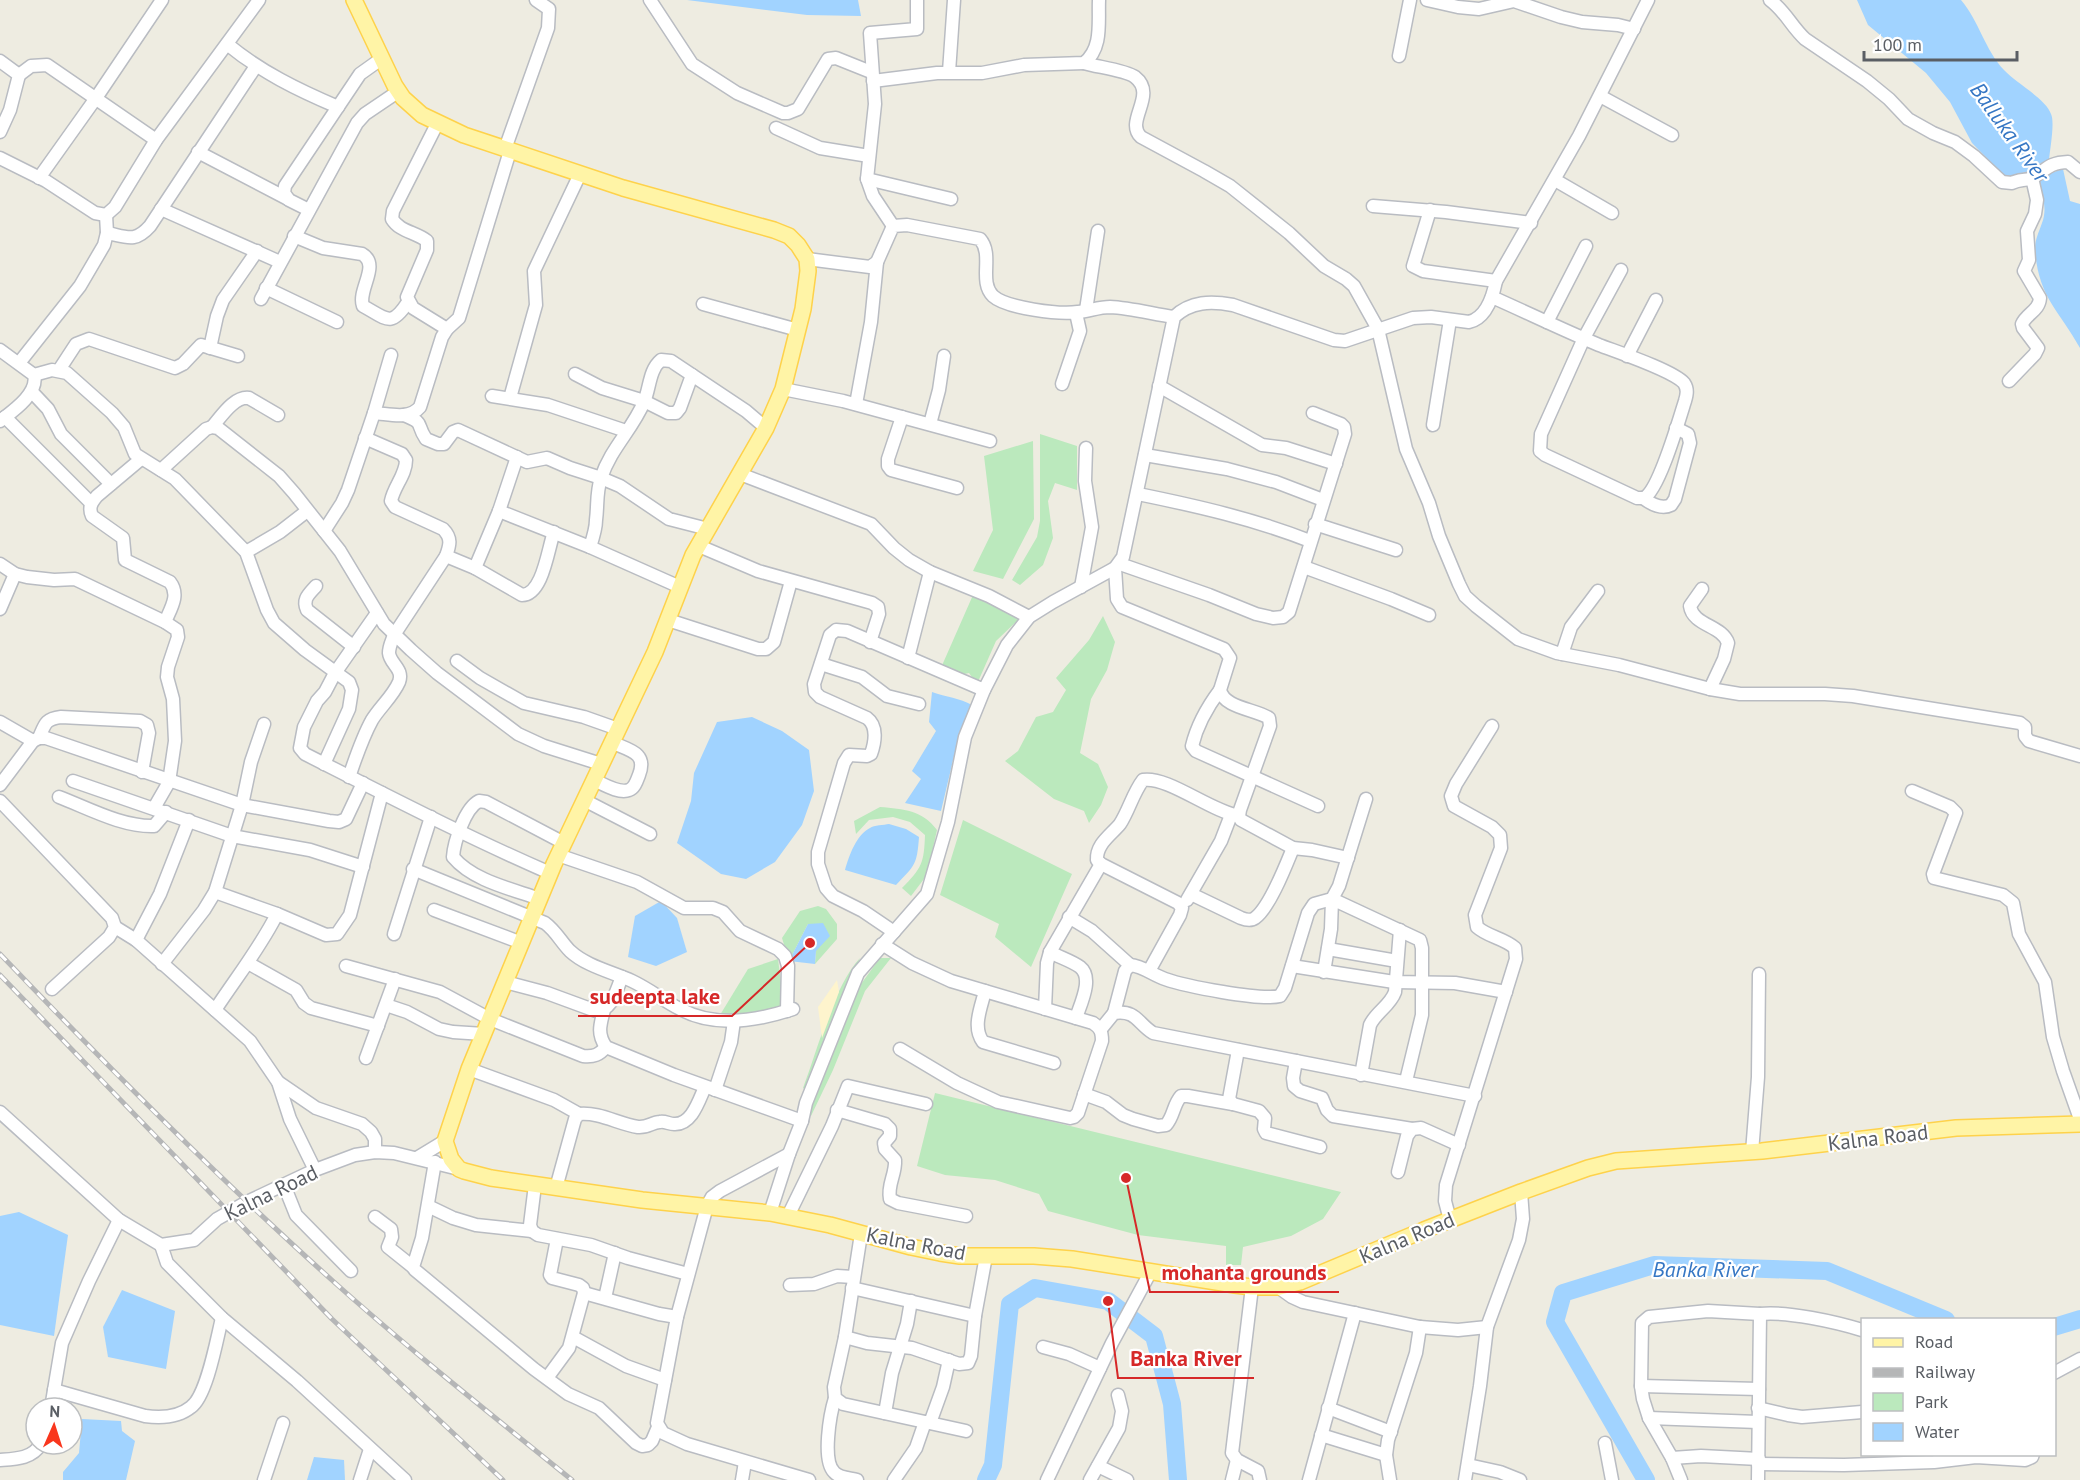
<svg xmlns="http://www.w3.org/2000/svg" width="2080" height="1480" font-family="'PT Sans',sans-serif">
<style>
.green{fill:#bbe9bd}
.sand{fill:#fef4cd}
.water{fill:#a1d3ff}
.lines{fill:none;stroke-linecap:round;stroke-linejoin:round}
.river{stroke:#a1d3ff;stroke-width:18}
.minor-casing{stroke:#b9bcc2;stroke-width:15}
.major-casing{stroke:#fed24b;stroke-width:18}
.minor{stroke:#fff;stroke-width:12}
.major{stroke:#fff4a6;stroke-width:15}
.rail-casing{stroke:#b5b6b7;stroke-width:5}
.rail{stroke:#fff;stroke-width:3;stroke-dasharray:9;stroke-linecap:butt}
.labels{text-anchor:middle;stroke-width:4.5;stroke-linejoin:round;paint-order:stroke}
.street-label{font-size:21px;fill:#5a5e64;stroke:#fff}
.water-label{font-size:22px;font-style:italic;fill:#3677c4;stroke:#fff}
.leader{fill:none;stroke:#d62828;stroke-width:2}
.callout-dot{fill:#d62828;stroke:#fff;stroke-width:2}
.callout-label{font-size:22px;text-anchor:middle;font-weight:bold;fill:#d62828;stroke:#fff;stroke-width:4.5;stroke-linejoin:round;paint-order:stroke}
</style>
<rect width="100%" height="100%" fill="#eeece1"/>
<g class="green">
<path d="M1040,434L1077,446V490L1055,483L1048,501L1053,538L1043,565L1020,585L1012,580L1037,537L1040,521Z"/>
<path d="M1033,441L1034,519L1003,579L973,571L993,530L984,456Z"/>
<path d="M973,595L1021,617L996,641L977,684L969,673L955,676L940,670Z"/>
<path d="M1103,616L1115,642L1107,670L1091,699L1080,753L1098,764L1108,787L1101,805L1089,823L1084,811L1054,799L1005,761L1018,751L1036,717L1053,712L1066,690L1056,678L1089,640Z"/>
<path d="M880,807C904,809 922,810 937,830L927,875L911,896L902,888C922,868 924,863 925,835L910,822L893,817L869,820L856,834L854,821Z"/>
<path d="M963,820L1072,874L1031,967L995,937L999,924L940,895Z"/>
<path d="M818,906L826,909L837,924V939L815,964L816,951L808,924L789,961L782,938L800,911Z"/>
<path d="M860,958L839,1007L806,1090L803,1088C817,1051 834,986 860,958Z"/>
<path d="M880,958H891L865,991L833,1070L811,1116V1109L861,984Z"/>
<path d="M778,959L784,1007L747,1017L720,1015L748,969Z"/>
<path d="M935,1093L1341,1192L1323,1219L1291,1236L1243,1247L1241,1265H1226V1246L1138,1235L1048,1211L1039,1194L995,1180L945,1175L917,1166Z"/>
</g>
<path class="sand" d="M837,980L839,992L822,1038L818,1007Z"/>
<g class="water">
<path d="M687,0H858L861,16L807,15Z"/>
<path d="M1857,0H1961C1979,21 1985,50 2004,70C2016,83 2046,99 2051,114C2055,122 2050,149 2049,160L2039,164L2036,169L2006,178L1972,143L1950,102L1926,73L1868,25Z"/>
<path d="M2063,169L2070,201L2080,204V348C2059,310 2038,297 2035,249C2035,239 2039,232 2042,223C2048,207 2042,193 2036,178Z"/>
<path d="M932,692C946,697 960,698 972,705L960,731L941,811L905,803L921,779L912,771L936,731L929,722Z"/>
<path d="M752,717L782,731L809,750L814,791L802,825L775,862L746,879L721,874L677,843L691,801L694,773L717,722Z"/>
<path d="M889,824L906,829L919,837C917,865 915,865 896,885L845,870C849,856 856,835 870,828C874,825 884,825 889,824Z"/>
<path d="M661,901L677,918L687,952L656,966L628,957L635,916Z"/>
<path d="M823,923L830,936L816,951L815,964L789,961L808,924Z"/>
<path d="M19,1212L68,1235L54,1336L0,1325V1216Z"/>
<path d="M122,1290L175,1311L166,1369L108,1357L103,1327Z"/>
<path d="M82,1419L121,1421L122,1431L135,1441L126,1480H63V1472L79,1453Z"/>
<path d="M314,1457L344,1460L345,1480H307Z"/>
</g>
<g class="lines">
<g class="river">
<path d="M2054,1327L2080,1319"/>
<path d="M986,1480L993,1465L1010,1304L1035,1288L1108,1301L1154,1336L1172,1404L1178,1480"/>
<path d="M1646,1480L1555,1322L1563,1293L1654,1265L1827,1271L1946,1320"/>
</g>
<g class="minor-casing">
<g id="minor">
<path d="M650,0L692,64L737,93L783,113H788L798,109L828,59L836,58L871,72"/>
<path d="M1427,0L1458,7L1479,9L1514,1L1561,17L1582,22L1618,25L1634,29"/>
<path d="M1770,0C1786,12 1791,26 1805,39L1867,81L1889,99L1908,119L1933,133L1955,142L1974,156L2002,182L2012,183C2019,179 2025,181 2032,178C2047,170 2047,163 2068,162L2080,172"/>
<path d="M227,44C261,72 298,90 338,107"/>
<path d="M1399,56L1410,0"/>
<path d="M0,61L19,75L10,110L0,132"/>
<path d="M1084,63C1097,67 1125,70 1135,77C1158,95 1124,121 1141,137L1204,171L1230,186L1289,233L1324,266L1346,279L1354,286L1378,329L1406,449L1429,503L1439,536L1459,584L1465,596L1476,606L1518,639L1557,653L1619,665L1710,689L1740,694H1825L1853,696L2020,723L2025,727V736L2029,741L2080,756"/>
<path d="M949,72L954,0"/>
<path d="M19,75L31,66L47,65L156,140"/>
<path d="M873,81L937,73H982L1024,65L1084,63C1103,48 1098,22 1099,0"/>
<path d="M1600,96L1672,135"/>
<path d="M437,124L393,211L392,219C400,232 416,232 427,241V250L407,297L413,308L447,329"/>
<path d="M776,128L820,148L869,156"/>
<path d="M505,149L548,28L549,9L536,0"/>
<path d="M198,152L288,199"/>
<path d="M0,158L46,181L95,213L106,215L115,207L156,140L259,0"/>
<path d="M39,178L96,98L162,0"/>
<path d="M867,179L951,199"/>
<path d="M1555,180L1612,213"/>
<path d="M1373,206L1446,212L1531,223"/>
<path d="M161,209L280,262"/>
<path d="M309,210L289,200L284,193L285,186L360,74L381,59"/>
<path d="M1430,210L1413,266L1423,271L1496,281"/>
<path d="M893,226L873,196L867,179L875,104L870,33L917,29V0"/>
<path d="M107,233C127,237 135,243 150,226L256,66"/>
<path d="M294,236L323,248L362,254C381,265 357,290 363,306C387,319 391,328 408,302"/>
<path d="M807,259L870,267L877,262L893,226L907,225L980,239C994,255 978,281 993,296C1006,308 1060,315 1078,312C1089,311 1099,307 1110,307C1131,308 1153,314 1174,317"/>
<path d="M266,288L337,322"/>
<path d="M1492,297C1528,313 1563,330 1599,345C1617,352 1672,370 1684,383C1688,389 1687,394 1685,401C1679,420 1659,490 1644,498H1637L1545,455L1540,451L1541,434L1584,338L1621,270"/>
<path d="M261,299L357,123L365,114L399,91"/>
<path d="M703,304L798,330"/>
<path d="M1086,310L1098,231"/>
<path d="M1547,322L1586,246"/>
<path d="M210,348L217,316L223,300L257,251"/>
<path d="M0,350L34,375C39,393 13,411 0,421"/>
<path d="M1627,356L1656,300"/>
<path d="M19,363L80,286L104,245L107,233L106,215"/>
<path d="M59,370L76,344L89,339L175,368L183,364L201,345L238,356"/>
<path d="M575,374L602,388L644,401L668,413H676L680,408L692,375"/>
<path d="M34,375L52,370L67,373L112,413L124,427L135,454L175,479L246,552L267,610L274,623L305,650L349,682L352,690L349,709L324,764"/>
<path d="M2009,381L2035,354L2038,348L2023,328L2022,324C2027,313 2039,311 2040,298L2024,271L2029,260L2027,231L2035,214L2037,200L2032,178"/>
<path d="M1062,384L1080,331L1076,313"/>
<path d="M1159,386L1262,445L1286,448L1336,464"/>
<path d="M783,389L843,401L990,441"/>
<path d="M32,392L48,409L61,434L111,484"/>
<path d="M492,396L548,405L626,431"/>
<path d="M510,398L536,305L534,271L580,174"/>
<path d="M856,404L871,322L877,262"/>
<path d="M374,413C390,414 409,420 420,407L442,337L447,329L459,318L510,151"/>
<path d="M404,415C426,424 415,423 426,439L438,444H444L453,432L458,430L527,462L547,458L570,468L601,478L620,486L669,519L708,529"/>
<path d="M5,417L91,503"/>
<path d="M902,417L888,459V466L891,470L957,488"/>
<path d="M930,424L939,390L944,356"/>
<path d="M1433,425L1450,320"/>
<path d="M212,427C221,417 234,396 249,398L278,415"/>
<path d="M1145,455L1227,469L1276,482L1323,500"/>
<path d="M141,459L97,496C92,502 88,507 92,516L123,538L125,560L170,582C180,595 171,608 165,622"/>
<path d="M161,470L206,429L212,427L218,428L279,476L294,493L340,551L384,624L411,650L437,673L518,734L544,746L601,764"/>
<path d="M740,474L871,524L894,548L909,560L930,572L989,596L1029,617"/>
<path d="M1138,494C1197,506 1254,519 1310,541"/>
<path d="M1643,498C1651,504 1661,510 1671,505L1675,499L1690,443L1688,434L1676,428"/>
<path d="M499,511L590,547L680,587"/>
<path d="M1315,524L1396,550"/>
<path d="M324,531L342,503L348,490L374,413L391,355"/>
<path d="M699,546L758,571L872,603L878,607L879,614L870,642"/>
<path d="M590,547C593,538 596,529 596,520C598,505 596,493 601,478C611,448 632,430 644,402C650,388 649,370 661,360L671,361L746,411L766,428"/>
<path d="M246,552L280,532L307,511"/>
<path d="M446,556L475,568L522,595C543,595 548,548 554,532"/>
<path d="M0,564L15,574L27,577L54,580L75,579L165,622L177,630L178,637L168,667L167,677L173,699L175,741L169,782L154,808"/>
<path d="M1120,564L1209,595L1256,614L1273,618L1283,617L1289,612L1345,434L1344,427L1341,424L1313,413"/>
<path d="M1304,567L1391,599L1429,615"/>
<path d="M475,568L499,511L517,457"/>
<path d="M1115,568L1117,599L1122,607L1224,649L1230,658L1220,690C1224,708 1255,709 1269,718L1270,726L1240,810L1239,816L1241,820L1293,848L1312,850L1348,858"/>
<path d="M316,586C309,594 302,599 307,610L354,647"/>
<path d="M1081,587L1092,527L1085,481L1086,448"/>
<path d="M1702,589L1690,606C1693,626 1722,625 1728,643L1724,659L1710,689"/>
<path d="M0,609L15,574"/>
<path d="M377,613L335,673L325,692L317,701L304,727L300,748L305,754C386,795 467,837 550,873"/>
<path d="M668,620L758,649H766L774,642L791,581"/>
<path d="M1562,654L1571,627L1598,591"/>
<path d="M908,658L930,572"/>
<path d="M457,661L480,678L524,703L584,717L618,729"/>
<path d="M821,664L862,677L887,696L919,704"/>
<path d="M1220,690C1208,706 1197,725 1192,746L1196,751L1318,806"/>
<path d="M0,722L33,741"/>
<path d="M39,738C45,724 45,719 61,717L140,721L147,725L149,733L142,772"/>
<path d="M349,777C356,757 362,738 372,720C380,707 393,696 399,682C404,669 390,664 389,653C389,646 392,641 394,635L446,556C450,545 452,538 443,529L395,507L391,501C394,486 406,475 406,460L402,454L365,438"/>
<path d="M594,780C603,784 619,794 629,790C635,788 637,780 639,775C648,752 628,750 611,742"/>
<path d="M73,781L232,836L310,850L363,867"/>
<path d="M0,785L33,741L39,738H46L242,805L329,821L339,822L346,819L363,783"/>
<path d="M1912,791L1950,807L1956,813L1933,874L1934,878L2003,895L2013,903L2019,934L2045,982L2053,1037L2063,1071L2080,1119"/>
<path d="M59,797C88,808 122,827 154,826L166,812"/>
<path d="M584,800L650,834"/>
<path d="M0,801L112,918L115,927L109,937L52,989"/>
<path d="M558,855L637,882L684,908H713L723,912L740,931L778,949L785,956L788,966L787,1011"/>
<path d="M413,869L545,923C556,931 561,942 570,951C586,966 612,972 632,981C649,989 664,1001 680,1009C715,1028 757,1021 793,1009"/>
<path d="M215,892L277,914L326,935L337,934L350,915L382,793"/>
<path d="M1191,894L1241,918C1246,920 1251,921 1255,918C1270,907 1286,865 1293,848"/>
<path d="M540,899C512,889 473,881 453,857C454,842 465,808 479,801L486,802L564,843"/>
<path d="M1187,900L1221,841L1231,815"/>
<path d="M434,910L522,943"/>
<path d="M1069,917L1092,931L1130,965"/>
<path d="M115,927L136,940L250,1041L278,1082L290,1119L315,1170"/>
<path d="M894,932L863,911L833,896L826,888L818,864V852L844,763L849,755L867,756L871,754C875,743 878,726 867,718L820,697L815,692L814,684L830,635L836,630L847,631L984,690"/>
<path d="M394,934L431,817"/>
<path d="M136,940L160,894L189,820"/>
<path d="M882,944L912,963L951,981L1093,1023C1100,1028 1102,1031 1102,1041L1078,1113L1074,1117L1070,1118L998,1102L957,1083L900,1049"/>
<path d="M1328,949L1397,961"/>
<path d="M1050,952C1059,957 1072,961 1080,967C1094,978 1080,1005 1076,1018"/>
<path d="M248,963L296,990L304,1003L311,1008L378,1026"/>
<path d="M162,964L204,910L215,892L242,805L251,762L264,724"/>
<path d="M346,966L440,992L490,1019L583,1056C594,1057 599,1055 606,1047"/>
<path d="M1292,966L1394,982L1455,983L1506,992"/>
<path d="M1149,971L1180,915L1182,908L1178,903L1101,864L1097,860C1096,844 1111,835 1120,824C1129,810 1133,793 1143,780C1168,776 1210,811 1239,816"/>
<path d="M1324,972L1331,929L1332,899L1420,940L1422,948V1015L1406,1081"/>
<path d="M505,982L547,993L596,1011C613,1010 616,990 622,977"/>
<path d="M985,991C981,1008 972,1027 983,1042L1054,1063"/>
<path d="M386,1005L407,1012L439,1029L453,1032L484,1034"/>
<path d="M1045,1009L1047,963L1050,952L1101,864"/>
<path d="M215,1010C236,978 260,948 277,914"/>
<path d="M604,1010C600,1025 597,1034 606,1047L674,1075L802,1121"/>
<path d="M1114,1013L1125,971L1130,965C1143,966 1153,975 1165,979C1185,986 1260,1001 1280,996L1285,988L1308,913L1314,904L1332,899L1339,886L1366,799"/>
<path d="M1101,1029L1114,1013C1137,1010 1137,1023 1153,1033L1475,1096"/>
<path d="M1238,1050L1229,1099L1233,1104L1259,1111L1265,1118L1264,1129L1266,1133L1320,1147"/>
<path d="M366,1058L395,979"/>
<path d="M1296,1061L1293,1078L1294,1086L1300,1091L1322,1098L1327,1110L1333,1116L1412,1129"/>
<path d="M469,1069L554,1100L579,1114"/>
<path d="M1361,1075L1370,1025C1376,1012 1390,1006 1395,992L1400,930"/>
<path d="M278,1082L316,1108L362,1124L371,1132L375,1139V1152"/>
<path d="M715,1090L731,1042L734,1021"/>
<path d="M1084,1094L1106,1102L1123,1115L1133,1119L1158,1126L1166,1125C1174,1116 1173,1105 1181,1096H1188L1233,1104"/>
<path d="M837,1110L885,1124L890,1129V1136L884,1143L885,1149L895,1160C896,1175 887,1184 890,1199L898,1203L966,1216"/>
<path d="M0,1112L119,1220L161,1245L194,1240L217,1219L247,1202L315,1170L355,1155L375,1152L394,1153L459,1169"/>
<path d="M1752,1152L1758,1077L1759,974"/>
<path d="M789,1154L720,1191L712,1197L707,1206L677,1317L657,1423L663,1433L687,1444L809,1480"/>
<path d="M417,1158L445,1141"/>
<path d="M435,1162L422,1238L413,1267L415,1270L534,1369L568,1394L599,1408L636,1443L642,1446L648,1445L652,1441L658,1427"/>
<path d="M1398,1172L1407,1136L1412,1129L1421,1128L1459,1145"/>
<path d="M284,1185L296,1215L351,1271"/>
<path d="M535,1185L530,1225L532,1231L538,1235L591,1245L628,1258L688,1274"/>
<path d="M556,1188L575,1119L579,1114C600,1112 618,1124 638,1127C648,1128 652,1122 660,1122C665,1121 669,1124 674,1124C692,1125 699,1100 705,1087"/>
<path d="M428,1206L453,1218L476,1225L532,1231"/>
<path d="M770,1213L789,1154L802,1121L806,1103L858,973L927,894L948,822L965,737L984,690L1007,645L1029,617L1053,602L1115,568L1123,557L1174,317C1191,301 1211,301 1233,305L1334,340L1345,341L1413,318L1431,317L1469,322C1486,318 1493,296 1496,281L1579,136L1648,0"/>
<path d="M788,1216L832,1126L848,1086L926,1104"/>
<path d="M375,1217L391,1229L392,1237L388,1247L413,1267"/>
<path d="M1450,1220L1445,1201L1446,1185L1516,959L1515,948C1504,938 1488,937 1477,927L1475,915L1501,848L1500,835L1492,827L1454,806L1451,796L1456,784L1492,726"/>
<path d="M861,1234L845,1337L834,1387L835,1398L843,1404L966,1431"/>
<path d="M161,1245L167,1263L222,1318L297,1381L405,1480"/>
<path d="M790,1285L814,1284L837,1276L853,1277"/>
<path d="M1252,1287L1232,1453L1237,1460L1258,1471L1260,1480"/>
<path d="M1278,1287L1292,1297L1303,1302L1420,1327L1458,1330L1487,1327"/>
<path d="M852,1288L975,1316"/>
<path d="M584,1293L659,1314L677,1317"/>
<path d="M605,1298L615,1253"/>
<path d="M573,1337L626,1366L665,1380"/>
<path d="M845,1337L867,1343L912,1348L959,1364L968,1363L971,1356L975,1316L986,1256"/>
<path d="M1043,1347L1069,1354L1100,1368"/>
<path d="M2054,1373L2080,1359"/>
<path d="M547,1378L569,1348L584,1293L583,1288L579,1285L552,1278L550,1275L557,1239"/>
<path d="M1641,1386L1759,1389"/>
<path d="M54,1390L145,1416C160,1418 179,1417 191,1407C207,1396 217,1338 222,1318"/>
<path d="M835,1398C830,1414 822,1460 834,1472C839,1478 850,1478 857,1480"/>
<path d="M51,1408L62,1343L89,1281L119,1220"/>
<path d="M1328,1408L1391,1432"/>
<path d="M1758,1408L1788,1415L1802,1417L1862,1412"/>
<path d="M885,1413L892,1373L907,1324L911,1301"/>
<path d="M1649,1418L1758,1422"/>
<path d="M930,1423L943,1387L949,1360"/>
<path d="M1321,1435L1386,1455"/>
<path d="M1605,1443L1612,1480"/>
<path d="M1672,1458L1701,1456L1759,1459"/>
<path d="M0,1460C15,1459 32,1459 41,1444"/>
<path d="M1758,1464L1844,1465L1934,1462L1976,1457L2025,1460L2032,1457L2033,1454"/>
<path d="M1468,1465L1500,1472L1520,1480"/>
<path d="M1098,1466L1127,1480"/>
<path d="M264,1480L283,1423"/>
<path d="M360,1480L370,1449"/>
<path d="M742,1480L745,1462"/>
<path d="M894,1480L916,1448L925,1422"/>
<path d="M1047,1480L1112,1343L1151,1271"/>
<path d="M1090,1480L1119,1428L1122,1411L1118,1395"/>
<path d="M1232,1480L1237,1460"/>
<path d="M1309,1480L1355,1313"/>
<path d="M1390,1480L1386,1455L1388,1440L1416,1353L1420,1327"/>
<path d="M1465,1480L1480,1386L1487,1327L1519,1240L1523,1219L1521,1192"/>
<path d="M1681,1480L1672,1458L1649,1418L1643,1399L1641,1386L1642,1323L1649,1317L1708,1311L1760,1314"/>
<path d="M1758,1480L1760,1314C1787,1311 1836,1322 1862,1330"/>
</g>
</g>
<g class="major-casing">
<path id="major" d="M354,0L395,86L403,98L422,115L464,135L623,188L774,230L789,236L798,245L807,259L808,271L803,309L783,389L766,428L693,555L655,652L554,864L469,1069L445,1141L451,1159L459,1169L464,1171L491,1178L642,1200L770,1213L830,1225L911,1247L940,1253L960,1256H1034L1072,1259L1235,1285L1252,1287H1280L1300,1282L1424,1230L1521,1192L1588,1168L1616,1161L1762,1151L1956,1128L2080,1124"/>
</g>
<use href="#minor" class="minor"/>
<use href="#major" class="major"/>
<g class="rail-casing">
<g id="rail">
<path d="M0,954C108,1067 218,1178 334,1282C411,1351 492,1415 572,1480"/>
<path d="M0,975L332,1319L503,1480"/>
</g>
</g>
<use href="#rail" class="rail"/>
</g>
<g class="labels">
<g class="street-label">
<text transform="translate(1878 1138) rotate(-7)" y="7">Kalna Road</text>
<text transform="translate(271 1193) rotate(-26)" y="7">Kalna Road</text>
<text transform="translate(1407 1238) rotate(-23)" y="7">Kalna Road</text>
<text transform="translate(916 1244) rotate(11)" y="7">Kalna Road</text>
</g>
<g class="water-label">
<text transform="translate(2010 132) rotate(54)" y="8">Balluka River</text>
<text x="1705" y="1277">Banka River</text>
</g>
</g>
<path class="leader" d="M810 943L732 1016H578M1126 1178L1150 1292H1339M1108 1301L1118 1378H1254"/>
<g class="callout-dot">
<circle cx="810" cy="943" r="6"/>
<circle cx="1126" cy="1178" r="6"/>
<circle cx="1108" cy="1301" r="6"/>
</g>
<g class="callout-label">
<text x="655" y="1004">sudeepta lake</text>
<text x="1244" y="1280">mohanta grounds</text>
<text x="1186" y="1366">Banka River</text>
</g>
<rect x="1861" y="1318" width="195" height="138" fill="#ffffff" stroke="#bdbfc1" stroke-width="1.5"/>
<rect x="1873" y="1338" width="30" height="9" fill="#fff4a6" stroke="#bdbfc1" stroke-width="1.5"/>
<text x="1915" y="1348" font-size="18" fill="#5a5e64">Road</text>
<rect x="1873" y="1368" width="30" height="9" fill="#b5b6b7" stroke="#bdbfc1" stroke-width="1.5"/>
<text x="1915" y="1378" font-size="18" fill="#5a5e64">Railway</text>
<rect x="1873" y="1393" width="30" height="18" fill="#bbe9bd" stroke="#bdbfc1" stroke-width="1.5"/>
<text x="1915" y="1408" font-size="18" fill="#5a5e64">Park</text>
<rect x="1873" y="1423" width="30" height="18" fill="#a1d3ff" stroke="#bdbfc1" stroke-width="1.5"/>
<text x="1915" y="1438" font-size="18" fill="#5a5e64">Water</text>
<g transform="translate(54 1426) rotate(3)"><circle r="28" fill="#ffffff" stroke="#bdbfc1" stroke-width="1.5"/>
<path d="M0-4.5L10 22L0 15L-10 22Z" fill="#f9361d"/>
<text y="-9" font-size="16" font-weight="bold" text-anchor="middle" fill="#5a5e64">N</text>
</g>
<path d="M1864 51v9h153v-9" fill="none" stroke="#5a5e64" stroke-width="3"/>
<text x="1873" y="51" font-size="18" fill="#5a5e64" stroke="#ffffff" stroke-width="4.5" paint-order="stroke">100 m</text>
</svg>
